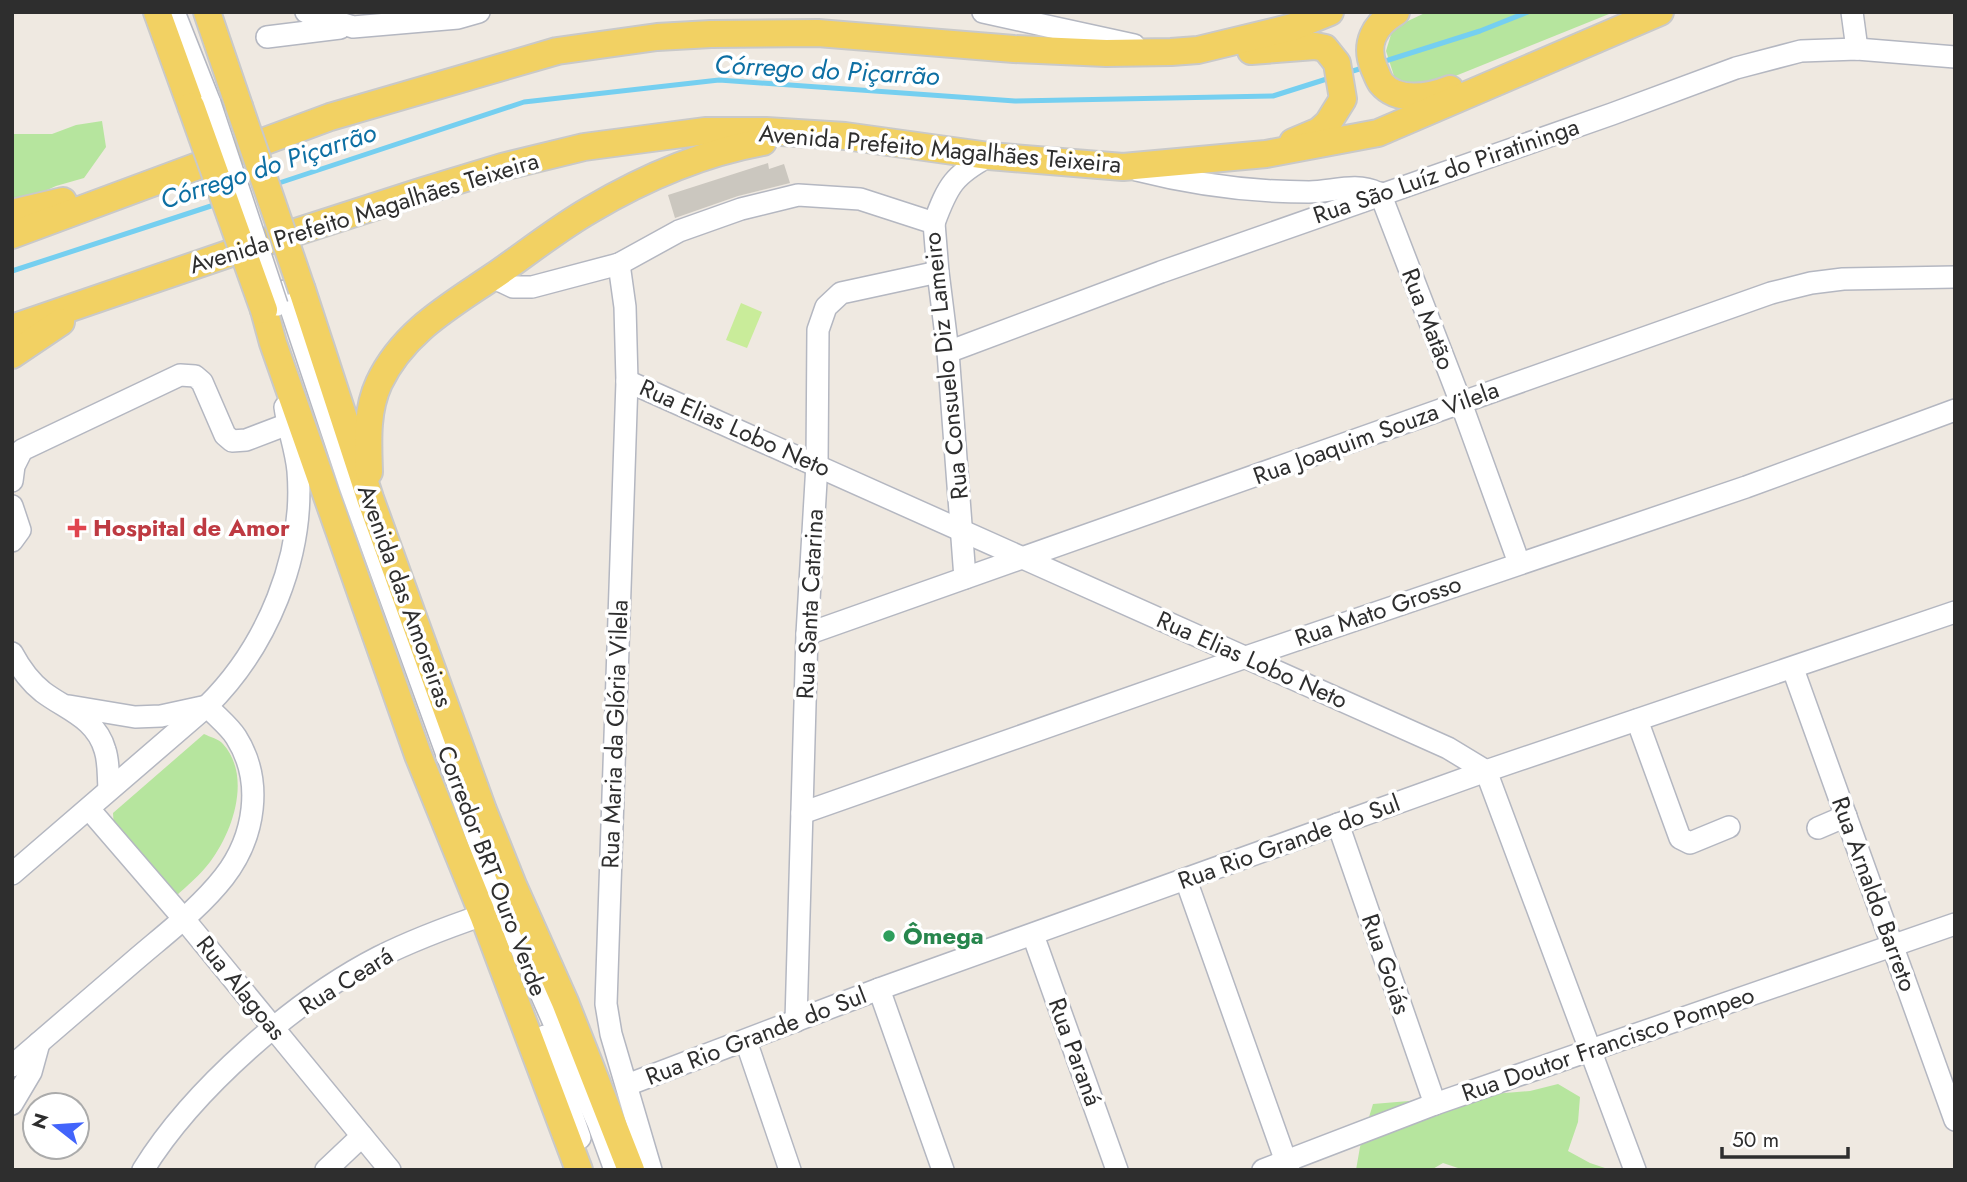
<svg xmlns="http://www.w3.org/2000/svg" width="1967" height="1182" font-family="Jost,sans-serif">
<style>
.green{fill:#b6e59e}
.pitch{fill:#c9ec9a}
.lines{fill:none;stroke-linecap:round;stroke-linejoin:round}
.stream{stroke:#75cff0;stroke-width:5}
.building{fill:#cbc7bf}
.minor-casing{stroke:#b4b7c1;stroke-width:24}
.major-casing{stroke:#c9c9c9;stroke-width:30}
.minor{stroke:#fff;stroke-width:21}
.major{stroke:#f2d163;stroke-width:26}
.minor-bridge-casing{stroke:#b4b7c1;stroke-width:24;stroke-linecap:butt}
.major-bridge-casing{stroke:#c9c9c9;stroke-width:30;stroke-linecap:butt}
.minor-bridge{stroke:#fff;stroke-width:21}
.major-bridge{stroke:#f2d163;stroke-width:26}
.health-dot{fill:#e0444e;stroke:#fff;stroke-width:2.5}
.leisure-dot{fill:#2e9e5b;stroke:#fff;stroke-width:2.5}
.labels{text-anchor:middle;stroke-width:7;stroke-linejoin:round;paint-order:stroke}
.street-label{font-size:24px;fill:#2e2e2e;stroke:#fff}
.health-label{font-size:24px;font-weight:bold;fill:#be3a42;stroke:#fff;text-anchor:start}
.leisure-label{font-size:24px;font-weight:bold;fill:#27864d;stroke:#fff;text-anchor:start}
.water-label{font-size:26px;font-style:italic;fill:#0d6fa3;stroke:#fff}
</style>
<rect width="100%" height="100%" fill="#efe9e1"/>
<g class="green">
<path d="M1427,12H1614L1428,87L1395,79L1386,51L1393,28Z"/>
<path d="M102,121L106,147L84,178L56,186L12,206V134H52L76,125Z"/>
<path d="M204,734C210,737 219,739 223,744C252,776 233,832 210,862C200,875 187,886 175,897L114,829L113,813Z"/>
<path d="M1558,1084L1580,1097L1578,1122L1568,1151L1590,1163L1611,1170H1464L1443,1163L1431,1170H1356L1360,1147L1373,1104L1530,1091Z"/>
</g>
<path class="pitch" d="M741,303L762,312L747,348L726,340Z"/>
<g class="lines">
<g class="stream">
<path d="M1379,63L1480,31L1528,12"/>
<path d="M1346,73L1366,67"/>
<path d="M273,185L524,102L719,80L1015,101L1273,96L1333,77"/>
<path d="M12,271L217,204"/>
</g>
</g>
<path class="building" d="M768,163L769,169L784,164L790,183L738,196L675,218L668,195Z"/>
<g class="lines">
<g class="minor-casing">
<g id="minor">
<path d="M174,12L210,103"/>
<path d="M306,12L353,27L458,18L479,12"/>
<path d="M983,12L1134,45"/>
<path d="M1852,12L1857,49"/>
<path d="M267,37L340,28"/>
<path d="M1137,170C1192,184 1251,192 1309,192C1332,192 1356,182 1378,193"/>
<path d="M1380,193L1461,403L1519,563"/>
<path d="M934,223C948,185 954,175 989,156"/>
<path d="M619,264L625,307L627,381L606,1004L611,1034L651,1170"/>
<path d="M492,277L513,287H532L619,264L679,231L741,209L798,195L860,199L934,223L938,272L948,352L965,578"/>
<path d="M285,291L350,486L498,896L598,1123L615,1170"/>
<path d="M948,352L1161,272L1612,114L1736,68L1801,51L1857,49L1955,57"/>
<path d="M627,381L1448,748L1486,771L1635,1170"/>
<path d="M12,481L14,466L22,450L180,375L195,376L202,382L225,435L232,441L246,440L288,424"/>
<path d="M12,506L20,530L12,541"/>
<path d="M807,634L1771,293L1811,283L1843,279L1955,277"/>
<path d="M12,653C20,668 29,681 43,692C67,710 96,718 105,750C109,762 108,776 109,788"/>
<path d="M1793,669L1955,1120"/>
<path d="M1637,720L1680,838L1690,843L1729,827"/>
<path d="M89,809L183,918L390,1170"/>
<path d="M802,813L1246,657L1746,487L1955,410"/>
<path d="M1338,824L1435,1104"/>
<path d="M1818,828L1846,816"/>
<path d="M12,874L207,706C267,647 305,556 298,471C296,449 288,429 285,407"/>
<path d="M1186,880L1289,1170"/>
<path d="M1033,935L1117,1170"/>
<path d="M879,989L943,1170"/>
<path d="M796,1021L807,634L817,464L818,330L826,307L841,293L938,272"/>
<path d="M545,1036L580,1138"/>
<path d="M746,1041L790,1170"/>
<path d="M12,1066C53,1031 93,996 134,961C164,935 199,909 224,877C255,837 264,781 236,737C229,726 216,716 207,706L161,716L135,717L69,706"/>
<path d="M627,1085L879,989L1486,771L1955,612"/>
<path d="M12,1104L31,1072L39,1043"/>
<path d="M143,1170C193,1089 295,1000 379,957C413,940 448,927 483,915"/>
<path d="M326,1170L362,1136"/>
<path d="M1263,1170L1435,1104L1955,924"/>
</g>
</g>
<g class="major-casing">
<g id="major">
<path d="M157,12L191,106"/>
<path d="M207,12L239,106"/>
<path d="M1396,12C1374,25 1364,44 1374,68C1376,72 1378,79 1381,83C1397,103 1430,97 1450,89"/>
<path d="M1251,51L1315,46L1325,48L1337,63L1343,99L1328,123L1319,131L1293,142"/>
<path d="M12,213L63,201"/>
<path d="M12,235L330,117L557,51L657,37L711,34L818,33L1014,49L1106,53L1171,52L1198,50L1293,27L1330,12"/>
<path d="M302,290L370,498L483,810L513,885L565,1002L631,1170"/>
<path d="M264,310L273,343L418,755L483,915L579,1170"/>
<path d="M12,328L228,254L423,191L502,167L584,147L705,131H766L845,136L989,156L1123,167L1266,154L1378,133L1660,12"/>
<path d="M12,355L61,322"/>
<path d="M369,472C368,442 366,411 379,383C403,332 450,306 494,276C526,254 557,229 590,210C644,178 702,153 763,142"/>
</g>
</g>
<use href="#minor" class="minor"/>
<use href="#major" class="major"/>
<g class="minor-bridge-casing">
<path id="minor-bridge" d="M210,103L277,305"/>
</g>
<g class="major-bridge-casing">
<g id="major-bridge">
<path d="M191,106L264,310"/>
<path d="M239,106L302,290"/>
</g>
</g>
<use href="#minor-bridge" class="minor-bridge"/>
<use href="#major-bridge" class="major-bridge"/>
</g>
<path class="health-dot" d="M73.5 517.5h7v7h7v7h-7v7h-7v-7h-7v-7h7z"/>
<circle class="leisure-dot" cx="889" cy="936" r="7"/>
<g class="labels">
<g class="street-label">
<text transform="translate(940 149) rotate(5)" y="8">Avenida Prefeito Magalhães Teixeira</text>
<text transform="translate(1446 171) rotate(-19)" y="8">Rua São Luíz do Piratininga</text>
<text transform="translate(364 213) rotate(-17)" y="8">Avenida Prefeito Magalhães Teixeira</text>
<text transform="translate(1428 319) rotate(69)" y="8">Rua Matão</text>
<text transform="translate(946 366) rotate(-96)" y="8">Rua Consuelo Diz Lameiro</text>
<text transform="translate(735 428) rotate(24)" y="8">Rua Elias Lobo Neto</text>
<text transform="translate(1376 433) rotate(-20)" y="8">Rua Joaquim Souza Vilela</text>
<text transform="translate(405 596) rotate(70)" y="8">Avenida das Amoreiras</text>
<text transform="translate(810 604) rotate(-87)" y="8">Rua Santa Catarina</text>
<text transform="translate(1378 611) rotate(-19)" y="8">Rua Mato Grosso</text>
<text transform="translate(1252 660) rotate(24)" y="8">Rua Elias Lobo Neto</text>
<text transform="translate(615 734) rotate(-88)" y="8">Rua Maria da Glória Vilela</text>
<text transform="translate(1289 842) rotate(-20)" y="8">Rua Rio Grande do Sul</text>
<text transform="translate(492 871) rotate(69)" y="8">Corredor BRT Ouro Verde</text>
<text transform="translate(1874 894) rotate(70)" y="8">Rua Arnaldo Barreto</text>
<text transform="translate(1386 964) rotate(71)" y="8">Rua Goiás</text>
<text transform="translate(346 981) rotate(-32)" y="8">Rua Ceará</text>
<text transform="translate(241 988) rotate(51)" y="8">Rua Alagoas</text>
<text transform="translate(756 1036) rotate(-21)" y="8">Rua Rio Grande do Sul</text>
<text transform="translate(1608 1044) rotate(-19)" y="8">Rua Doutor Francisco Pompeo</text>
<text transform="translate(1075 1052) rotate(70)" y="8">Rua Paraná</text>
</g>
<g class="health-label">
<text x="93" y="536">Hospital de Amor</text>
</g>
<g class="leisure-label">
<text x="903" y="944">Ômega</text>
</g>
<g class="water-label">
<text transform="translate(827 70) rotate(3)" y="9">Córrego do Piçarrão</text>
<text transform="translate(268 166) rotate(-18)" y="9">Córrego do Piçarrão</text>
</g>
</g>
<rect width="1967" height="1182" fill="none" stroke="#2e2e2e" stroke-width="28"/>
<g transform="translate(56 1126) rotate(287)"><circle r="33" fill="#ffffff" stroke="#ababab" stroke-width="2"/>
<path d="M0-5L12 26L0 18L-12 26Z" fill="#4264fb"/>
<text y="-10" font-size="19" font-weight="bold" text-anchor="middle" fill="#2e2e2e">N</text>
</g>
<path d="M1722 1147v10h126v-10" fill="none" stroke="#2e2e2e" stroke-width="3.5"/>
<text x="1732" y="1147" font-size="21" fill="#2e2e2e" stroke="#ffffff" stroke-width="5" paint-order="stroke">50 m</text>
</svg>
